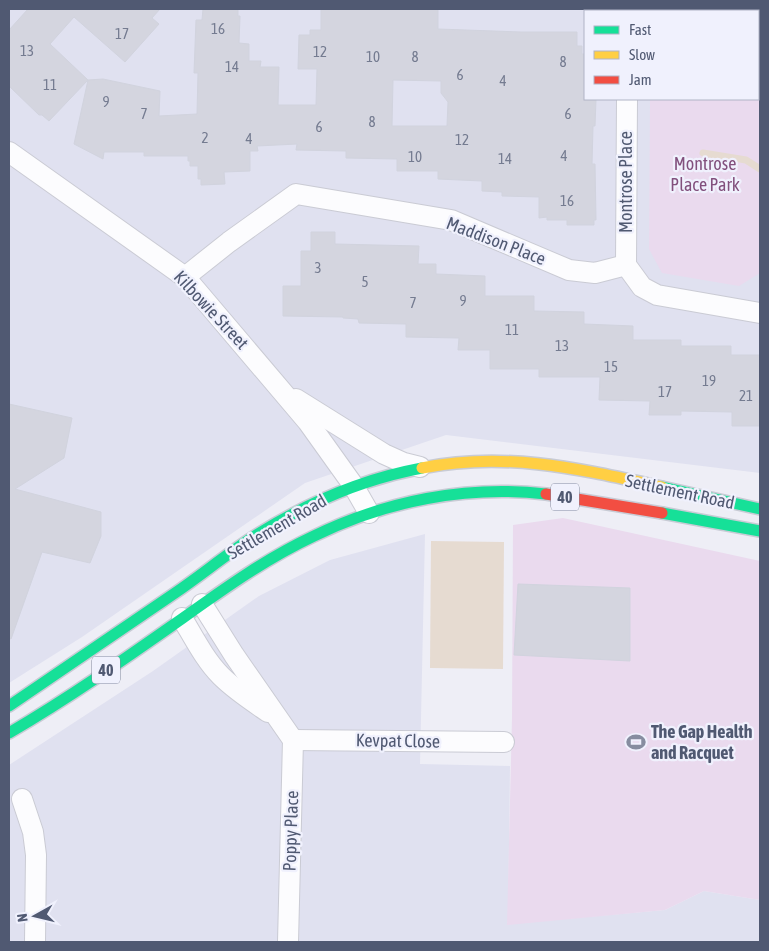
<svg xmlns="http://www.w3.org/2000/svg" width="769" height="951" font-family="'Asap Condensed',sans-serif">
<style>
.residential{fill:#e0e1f0;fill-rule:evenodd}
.green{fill:#eadaee}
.water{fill:#e6dbd1}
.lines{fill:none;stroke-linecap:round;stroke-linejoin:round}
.stream{stroke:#e6dbd1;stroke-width:7}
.building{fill:#d4d5df;stroke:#d1d3de;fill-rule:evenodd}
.street-casing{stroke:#cacbd4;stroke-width:22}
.fast-casing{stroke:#c8cbd5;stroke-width:14}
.slow-casing{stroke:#c8cbd5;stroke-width:14}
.jam-casing{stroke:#c8cbd5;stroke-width:14}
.street{stroke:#fcfcfe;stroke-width:20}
.fast{stroke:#16e098;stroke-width:11}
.slow{stroke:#ffcf43;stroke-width:11}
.jam{stroke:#f24e42;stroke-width:11}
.labels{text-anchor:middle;stroke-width:4.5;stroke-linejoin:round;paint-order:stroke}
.number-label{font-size:15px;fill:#747b90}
.shield{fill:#f0f1fd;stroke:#80879c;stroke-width:1}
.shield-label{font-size:16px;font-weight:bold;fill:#505972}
.park-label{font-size:18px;fill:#82507d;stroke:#f0f1fd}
.street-label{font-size:18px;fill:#505972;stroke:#f0f1fd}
.poi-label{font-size:18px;font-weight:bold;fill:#505972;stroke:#f0f1fd;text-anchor:start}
</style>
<rect width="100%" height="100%" fill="#eeeef6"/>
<g class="residential">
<path d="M9,9H760V473L446,435L305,483L82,637L9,683ZM585,11H758V99H585Z"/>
<path d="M425,534L420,764L510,766L508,924L665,910L704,891L760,900V942H9V765L153,671L259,596L330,560Z"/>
</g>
<g class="green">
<path d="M758,88L760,89V273L739,286L662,273L649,249L650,99H758Z"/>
<path d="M563,518L760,561V900L704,891L665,910L507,925L512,718L513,525Z"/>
</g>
<path class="water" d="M431,541L504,542L503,669L430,668Z"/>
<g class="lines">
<path class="stream" d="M703,153L746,160L760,169"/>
</g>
<g class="building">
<path d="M28,9H160L152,18L159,24L125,62L74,17L50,44L88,80L103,79L160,91L159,116L197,114L198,73H194L196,20H202L203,9H238V16H240L239,43L249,44V61H261L260,67H279L278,105H316L317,69H298L299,35H310V30H321V9H438V29L521,32H577V46H582V54H585V99H596L595,126H593L592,164H595L596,220H594V225H567V220H547V217L539,218V197L502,196V192L482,191V181L438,179V171H397V159L346,158V151L296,150L297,144L257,146L258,151H250V171L224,172L225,184L201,185V179H198V166H190V161H188V156H144V152H104L103,159L74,144L88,80L49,121L42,115H39L9,86V30ZM393,80L441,81V93L448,102L447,126H392Z"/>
<path d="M311,232H335V244L419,246L418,264H436V274L485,276V296H534V311L584,312V324L633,326V340H681V346H731V355H760V426H732V412L681,411V415H649L650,401L599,400L600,377H539V369H490V350H458L459,338L406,337V324L359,323L358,319L343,318V317L283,316V286H301V251H311Z"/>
<path d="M9,404L72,418L64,458L15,489L101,512V536L90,563L42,552L11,639L9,638Z"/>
<path d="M518,584L630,588V661L514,655Z"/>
</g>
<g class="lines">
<g class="street-casing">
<g id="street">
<path d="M622,9L623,11"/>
<path d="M9,152L185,277L308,422L353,485L369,513"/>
<path d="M626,265L627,99"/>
<path d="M185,277L229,242L296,194L451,220L569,270L595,273L626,265L642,287L657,295L760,313"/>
<path d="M296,399L384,454L404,463L420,467"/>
<path d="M202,604L234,655L293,740L288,942"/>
<path d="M182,618C194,638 205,660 221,676C235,690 252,701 268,712"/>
<path d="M293,740L504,742"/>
<path d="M22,799L33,832L36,855L35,942"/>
</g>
</g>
<g class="fast-casing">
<g id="fast">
<path d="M662,487L760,509"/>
<path d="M662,513L760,531"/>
<path d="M9,706C64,668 120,631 175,593C203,574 229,552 258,534C309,502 363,479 422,468"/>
<path d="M9,733C69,698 126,658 183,618C225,588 267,558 314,536C386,501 466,485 546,494"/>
</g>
</g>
<g class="slow-casing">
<path id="slow" d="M422,468C506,451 580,469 662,487"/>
</g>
<g class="jam-casing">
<path id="jam" d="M546,494L662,513"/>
</g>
<use href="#street" class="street"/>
<use href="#fast" class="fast"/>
<use href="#slow" class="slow"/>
<use href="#jam" class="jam"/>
</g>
<defs>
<g id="stadium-bare" transform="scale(1.5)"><path d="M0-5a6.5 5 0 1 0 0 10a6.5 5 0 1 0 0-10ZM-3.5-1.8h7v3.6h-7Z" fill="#878da0" stroke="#f0f1fd" stroke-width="2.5" paint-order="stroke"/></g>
</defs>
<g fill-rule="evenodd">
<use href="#stadium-bare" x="636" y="742"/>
</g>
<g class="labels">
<g class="number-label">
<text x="218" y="34">16</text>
<text x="122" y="39">17</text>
<text x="27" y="56">13</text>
<text x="320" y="57">12</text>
<text x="373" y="62">10</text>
<text x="415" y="62">8</text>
<text x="563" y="67">8</text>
<text x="232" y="72">14</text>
<text x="460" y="80">6</text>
<text x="503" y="86">4</text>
<text x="50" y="90">11</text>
<text x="106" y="107">9</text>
<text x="144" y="119">7</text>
<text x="568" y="119">6</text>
<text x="372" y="127">8</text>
<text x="319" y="132">6</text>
<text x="205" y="143">2</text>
<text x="249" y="144">4</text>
<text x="462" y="145">12</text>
<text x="564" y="161">4</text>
<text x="415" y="162">10</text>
<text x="505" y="164">14</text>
<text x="567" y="206">16</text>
<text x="318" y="273">3</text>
<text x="365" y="287">5</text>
<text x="463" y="306">9</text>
<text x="413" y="308">7</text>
<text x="512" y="335">11</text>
<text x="562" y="351">13</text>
<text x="611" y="372">15</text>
<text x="709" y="386">19</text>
<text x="665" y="397">17</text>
<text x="746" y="401">21</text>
</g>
<g class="shield">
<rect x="551" y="483.5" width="28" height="27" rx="4"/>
<rect x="92" y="656.5" width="28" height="27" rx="4"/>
</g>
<g class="shield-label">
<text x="565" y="503">40</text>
<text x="106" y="676">40</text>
</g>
<g class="park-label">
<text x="705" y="170">Montrose<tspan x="705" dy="21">Place Park</tspan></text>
</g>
<g class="street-label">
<text transform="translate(626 182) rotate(-90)" y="6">Montrose Place</text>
<text transform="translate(496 241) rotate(21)" y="6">Maddison Place</text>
<text transform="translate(211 310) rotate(47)" y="6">Kilbowie Street</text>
<text transform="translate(680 492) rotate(12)" y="6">Settlement Road</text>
<text transform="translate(277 527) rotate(-30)" y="6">Settlement Road</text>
<text transform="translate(398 741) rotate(1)" y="6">Kevpat Close</text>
<text transform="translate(291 831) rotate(-88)" y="6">Poppy Place</text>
</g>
<g class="poi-label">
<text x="651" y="738">The Gap Health<tspan x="651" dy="21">and Racquet</tspan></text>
</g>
</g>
<rect width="769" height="951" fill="none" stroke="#505972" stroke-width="20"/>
<rect x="584" y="10" width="175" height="90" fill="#f0f1fd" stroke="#b0b4c5"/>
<rect x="594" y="26" width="25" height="8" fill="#16e098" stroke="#b0b4c5"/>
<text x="629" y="35" font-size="15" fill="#505972">Fast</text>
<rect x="594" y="51" width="25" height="8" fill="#ffcf43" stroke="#b0b4c5"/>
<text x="629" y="60" font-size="15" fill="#505972">Slow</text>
<rect x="594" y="76" width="25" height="8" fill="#f24e42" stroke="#b0b4c5"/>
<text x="629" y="85" font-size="15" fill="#505972">Jam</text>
<g transform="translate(35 916) rotate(262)" stroke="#f0f1fd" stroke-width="4" paint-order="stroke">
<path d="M0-4L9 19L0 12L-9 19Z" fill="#505972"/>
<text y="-8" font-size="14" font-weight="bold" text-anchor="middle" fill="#505972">N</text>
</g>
</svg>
